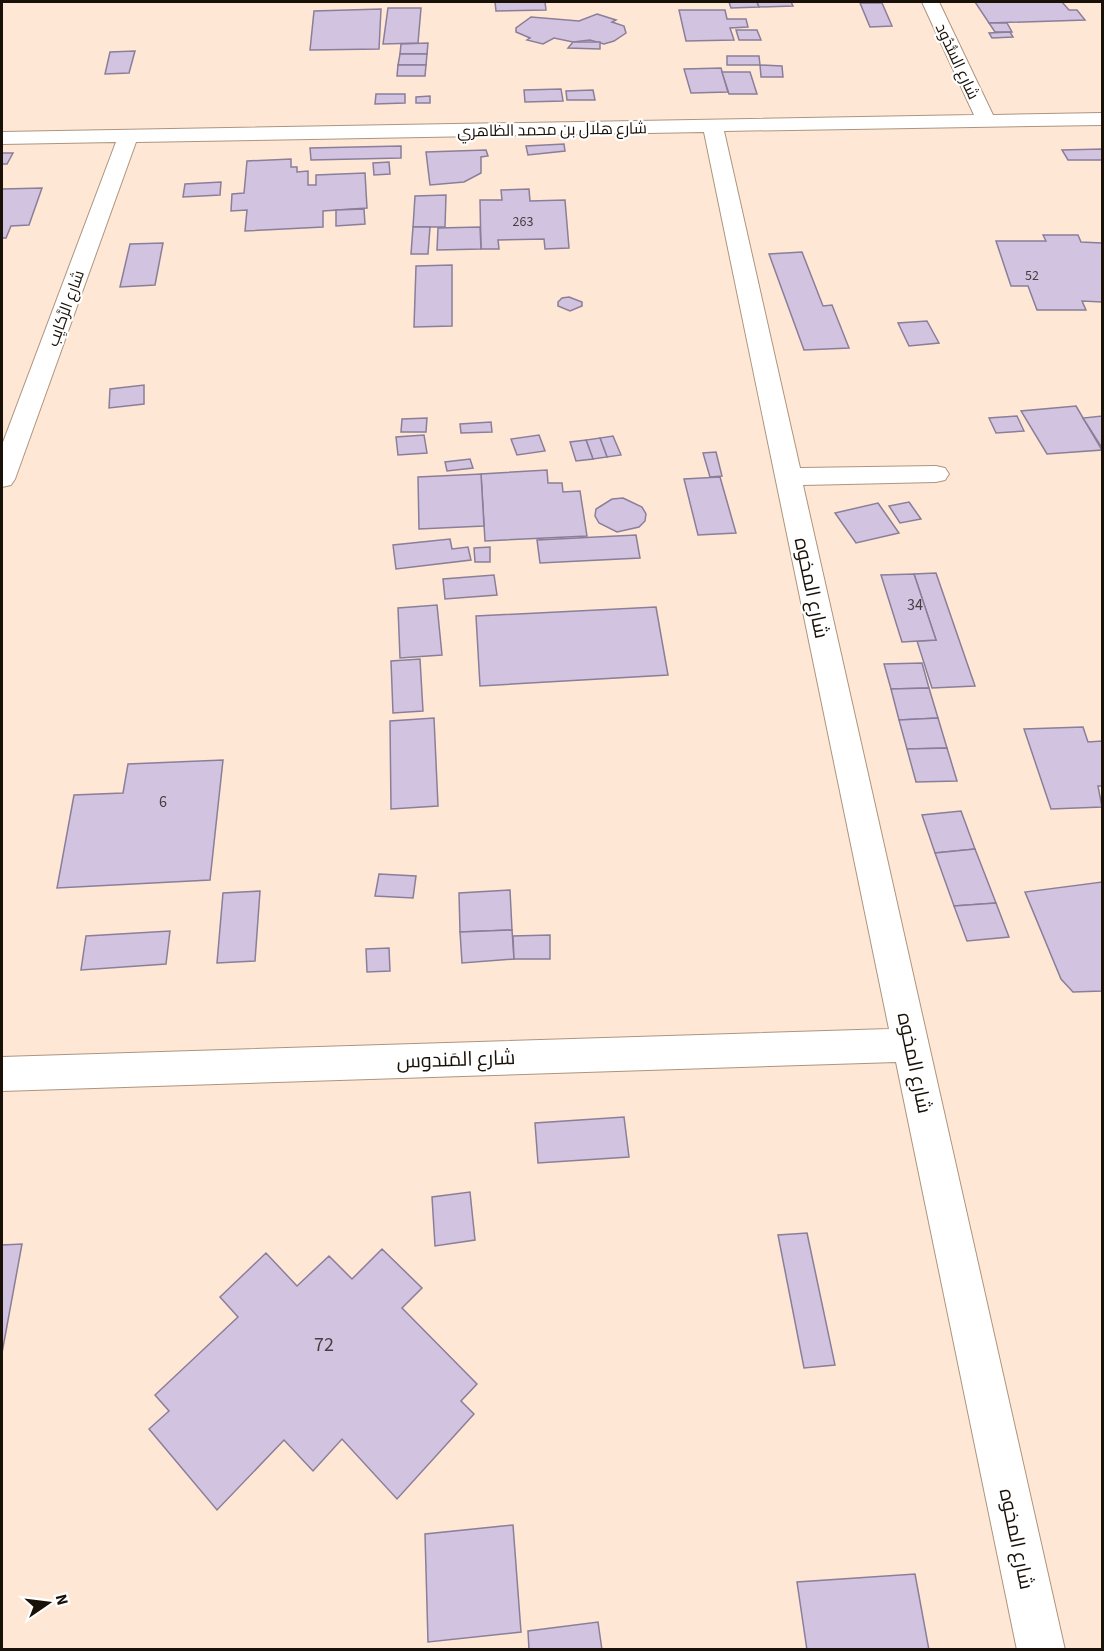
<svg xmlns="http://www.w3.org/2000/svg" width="1104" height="1651" font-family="'Source Sans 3',Cairo,sans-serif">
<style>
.building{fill:#d2c4e1;stroke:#8b7e99;stroke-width:1.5}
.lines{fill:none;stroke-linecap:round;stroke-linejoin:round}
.minor-casing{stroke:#ad947e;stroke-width:2}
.minor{fill:#fff;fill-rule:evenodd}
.labels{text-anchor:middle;stroke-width:4.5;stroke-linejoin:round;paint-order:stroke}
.far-number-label{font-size:14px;fill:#473d3e}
.far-street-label{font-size:16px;fill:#191008;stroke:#fff}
.number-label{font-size:16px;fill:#473d3e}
.street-label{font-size:20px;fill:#191008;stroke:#fff}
.near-number-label{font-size:20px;fill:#473d3e}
</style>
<rect width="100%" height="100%" fill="#fee8d5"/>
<g class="building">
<path d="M495,2H545L546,10L496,11Z"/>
<path d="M729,2H757L759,7L731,8Z"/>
<path d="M757,2H791L793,6L759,7Z"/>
<path d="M975,2H1062L1069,10H1077L1085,20L989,23Z"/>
<path d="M860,3H882L892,26L870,27Z"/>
<path d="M388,8H421L418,43L383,44Z"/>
<path d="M381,9L379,49L310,50L314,11Z"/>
<path d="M679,10H725L727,19H746L748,27L730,28L734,40L686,41Z"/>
<path d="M597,14L616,20L612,22L624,26L626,33L614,41L604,44L590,40L573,42L554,38L543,44L527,40L530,38L516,32V28L531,17L579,21Z"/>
<path d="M989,23H1007L1012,32H995Z"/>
<path d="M736,30H757L761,40H739Z"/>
<path d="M1010,32L1013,37L992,38L989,33Z"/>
<path d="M573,42H600V49L568,48Z"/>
<path d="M428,43L427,54H400L401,44Z"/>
<path d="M135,51L129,73L105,74L110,52Z"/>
<path d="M400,54H427L426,65H398Z"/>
<path d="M727,56H759L760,65H727Z"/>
<path d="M398,65H426L425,76H397Z"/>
<path d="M760,65L782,66L783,77H761Z"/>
<path d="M721,68L728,92L691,93L684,69Z"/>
<path d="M722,72H750L757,94H729Z"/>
<path d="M561,89L563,101L525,102L524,90Z"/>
<path d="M593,90L595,100H567L566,91Z"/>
<path d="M376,94H405V103L375,104Z"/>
<path d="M430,96V103H416V97Z"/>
<path d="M564,144L565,151L528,155L526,146Z"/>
<path d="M401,146V158L311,160L310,148Z"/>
<path d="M1102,149V160H1068L1062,150Z"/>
<path d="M486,150L488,156L481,157V173L464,182L430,185L426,152Z"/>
<path d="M2,153H13L7,164H2Z"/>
<path d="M291,159V167H297V172L308,171V185H316V175L365,173L367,208L323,211V227L245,231L247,210L231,211L232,194L244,193L247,161Z"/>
<path d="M389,162L390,174L374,175L373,163Z"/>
<path d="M221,182L220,195L183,197L185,184Z"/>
<path d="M42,188L29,225L11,226L6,238H2V189Z"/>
<path d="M529,189L530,201L565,200L569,248L545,249L544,239L498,240L499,249H481L480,200H502L501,190Z"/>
<path d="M446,195L445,227H413L415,196Z"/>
<path d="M364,209L365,224L336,226V210Z"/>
<path d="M413,227H430L428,254H411Z"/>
<path d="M480,227L481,249L437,250L438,228Z"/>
<path d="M1043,235H1078L1081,242L1102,243V302L1082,301L1086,310H1037L1028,286H1011L996,241H1046Z"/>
<path d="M163,243L155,285L120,287L130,244Z"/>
<path d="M802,252L823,306L832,305L849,348L804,350L769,254Z"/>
<path d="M452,265V326L414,327L416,266Z"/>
<path d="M569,297L582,302V306L570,311L558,306V302L562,298Z"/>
<path d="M927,321L939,343L909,346L898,323Z"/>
<path d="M144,385V404L109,408L110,389Z"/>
<path d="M1076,406L1102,450L1047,454L1021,411Z"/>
<path d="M1017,416L1024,431L996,433L989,418Z"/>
<path d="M1102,416V448L1083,418Z"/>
<path d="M427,418L426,432H401L402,419Z"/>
<path d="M491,422L492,432L461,433L460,424Z"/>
<path d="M424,435L427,453L398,455L396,437Z"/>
<path d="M539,435L545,451L517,455L511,439Z"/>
<path d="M613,436L621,455L607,457L600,438Z"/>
<path d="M600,438L607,457L593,459L586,440Z"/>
<path d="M586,440L593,459L576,461L570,442Z"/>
<path d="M716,452L722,476L710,477L703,453Z"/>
<path d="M470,459L473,468L447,471L445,462Z"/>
<path d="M547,470L548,483H562L563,492L580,491L587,536L485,541L481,474Z"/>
<path d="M481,474L484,526L419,529L418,477Z"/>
<path d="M720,477L736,533L698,535L684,479Z"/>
<path d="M623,498L642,507L646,514L645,521L639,527L617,532L599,523L595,516L596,509L612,499Z"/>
<path d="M909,502L921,519L900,523L889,506Z"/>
<path d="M878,503L899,533L856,543L835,513Z"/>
<path d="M636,535L640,558L540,563L537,540Z"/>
<path d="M450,539L452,549L468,547L471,560L396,569L393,545Z"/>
<path d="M490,547V562H475L474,548Z"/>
<path d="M936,573L975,686L932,688L917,641L936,640L914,574Z"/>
<path d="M914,574L936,640L902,642L881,575Z"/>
<path d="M494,575L497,595L445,599L443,579Z"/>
<path d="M437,605L442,655L400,658L398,608Z"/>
<path d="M656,607L668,675L480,686L476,616Z"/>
<path d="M420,659L423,711L393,713L391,661Z"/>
<path d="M922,663L929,688L891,689L884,664Z"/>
<path d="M929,688L938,718L899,720L891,689Z"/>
<path d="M434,718L438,806L391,809L390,721Z"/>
<path d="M938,718L947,748L907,749L899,720Z"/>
<path d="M1083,727L1088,742L1102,741V786H1098L1102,807L1051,809L1024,729Z"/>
<path d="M947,748L957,781L916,782L907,749Z"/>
<path d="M223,760L210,880L57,888L74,795L123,793L128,764Z"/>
<path d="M961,811L975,849L935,853L922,815Z"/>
<path d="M975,849L996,903L954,906L935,853Z"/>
<path d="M379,874L416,876L413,898L375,896Z"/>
<path d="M1102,882V991L1073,992L1061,979L1025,892Z"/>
<path d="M510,890L512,930L460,932L459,893Z"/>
<path d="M260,891L255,961L217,963L223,893Z"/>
<path d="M996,903L1009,937L967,941L954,906Z"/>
<path d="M512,930L514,959L462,963L460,932Z"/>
<path d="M170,931L166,964L81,970L86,936Z"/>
<path d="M550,935V959H514L513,936Z"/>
<path d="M389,948L390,971L367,972L366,949Z"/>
<path d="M624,1117L629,1157L538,1163L535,1123Z"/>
<path d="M470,1192L475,1240L435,1246L432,1197Z"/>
<path d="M807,1233L835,1365L804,1368L778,1235Z"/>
<path d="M22,1244L2,1353V1245Z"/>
<path d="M382,1249L422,1288L402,1308L477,1384L461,1401L474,1414L397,1499L342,1439L313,1471L284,1440L217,1510L149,1429L169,1411L155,1395L238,1317L220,1297L266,1253L297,1286L329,1256L352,1279Z"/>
<path d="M513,1525L521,1632L428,1642L425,1534Z"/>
<path d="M915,1574L929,1650H807L797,1582Z"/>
<path d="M598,1622L602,1650H529L528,1631Z"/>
</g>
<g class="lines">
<g class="minor-casing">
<path id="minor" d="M922,2H939L993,115L1102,113V125L724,131L800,468L936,466L945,468L949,474L945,480L936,482L803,485L1065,1650H1017L896,1062L2,1091V1057L889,1029L704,132L136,142L15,479L11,485L2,487V445L116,142L2,144V132L974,115Z"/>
</g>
<use href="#minor" class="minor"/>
</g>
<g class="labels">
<g class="far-number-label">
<text x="523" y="226">263</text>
<text x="1032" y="280">52</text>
</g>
<g class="far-street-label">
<text transform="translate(958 61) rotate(65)" y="6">شارع السُّدُود</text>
<text transform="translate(552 129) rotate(-1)" y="6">شارع هلال بن محمد الظاهري</text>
<text transform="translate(65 308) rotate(-70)" y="6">شارع الرَّكايِب</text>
</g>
<g class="number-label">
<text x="915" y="610">34</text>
<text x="163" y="807">6</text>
</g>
<g class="street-label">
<text transform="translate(812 588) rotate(78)" y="7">شارع المخوه</text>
<text transform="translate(456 1059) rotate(-2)" y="7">شارع المَندوس</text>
<text transform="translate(915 1063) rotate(78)" y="7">شارع المخوه</text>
<text transform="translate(1017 1539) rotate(78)" y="7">شارع المخوه</text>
</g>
<g class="near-number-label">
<text x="324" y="1351">72</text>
</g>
</g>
<rect width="1104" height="1651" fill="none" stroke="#191008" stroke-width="6"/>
<g transform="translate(48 1603) rotate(76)" stroke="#ffffff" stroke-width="4.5" paint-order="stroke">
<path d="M0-4.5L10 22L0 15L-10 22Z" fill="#191008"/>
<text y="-9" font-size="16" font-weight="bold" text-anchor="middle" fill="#191008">N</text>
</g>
</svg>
